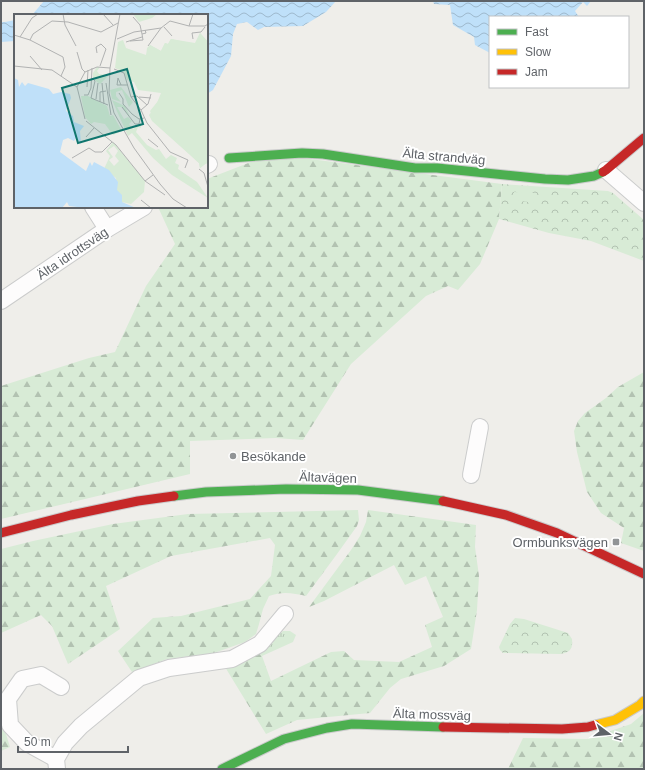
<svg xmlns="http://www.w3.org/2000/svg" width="645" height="770" font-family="Helvetica,sans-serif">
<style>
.grass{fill:url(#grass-tufts)}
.forest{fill:url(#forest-firs)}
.park{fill:url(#park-crowns)}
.garden{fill:#d8ebd6}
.water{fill:url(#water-waves)}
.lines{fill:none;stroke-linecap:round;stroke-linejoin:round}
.street-casing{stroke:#cbcccc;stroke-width:18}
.fast-casing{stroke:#cacacb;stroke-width:11}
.slow-casing{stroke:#cacacb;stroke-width:11}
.jam-casing{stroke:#cacacb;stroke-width:11}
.street{stroke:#fdfcfc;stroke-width:16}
.fast{stroke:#4caf50;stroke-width:9}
.slow{stroke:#ffc107;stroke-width:9}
.jam{stroke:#c62828;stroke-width:9}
.poi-dot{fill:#919496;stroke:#fff;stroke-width:1.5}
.labels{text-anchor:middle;stroke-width:4;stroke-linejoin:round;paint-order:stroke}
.street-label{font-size:13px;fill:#5f6368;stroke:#fff}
.poi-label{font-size:13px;fill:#5f6368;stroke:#fff;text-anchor:start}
.inset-road{fill:none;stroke:#b1b2b2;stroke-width:1}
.view{fill:#0f766e;fill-opacity:0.15;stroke:#0f766e;stroke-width:2}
.inset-edge{fill:none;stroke:#5f6368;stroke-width:2}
</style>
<defs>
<pattern id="grass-tufts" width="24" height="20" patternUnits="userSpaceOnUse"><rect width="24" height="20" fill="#d8ebd6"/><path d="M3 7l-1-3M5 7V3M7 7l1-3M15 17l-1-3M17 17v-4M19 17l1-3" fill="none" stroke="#b2c2b1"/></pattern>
<pattern id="forest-firs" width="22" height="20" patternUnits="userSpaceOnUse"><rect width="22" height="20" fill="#d8ebd6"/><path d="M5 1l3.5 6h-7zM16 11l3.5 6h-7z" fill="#b2c2b1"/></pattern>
<pattern id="park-crowns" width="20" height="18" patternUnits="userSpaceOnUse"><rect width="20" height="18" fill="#d8ebd6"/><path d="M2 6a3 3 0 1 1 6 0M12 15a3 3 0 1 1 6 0" fill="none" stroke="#b2c2b1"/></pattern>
<pattern id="water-waves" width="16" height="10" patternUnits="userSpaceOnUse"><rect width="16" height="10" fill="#bfe0f9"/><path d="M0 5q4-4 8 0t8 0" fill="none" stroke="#9eb9cd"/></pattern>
</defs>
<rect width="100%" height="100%" fill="#efeeea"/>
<path class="grass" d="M283,631H290L296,635L293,642L262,656L258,652Z"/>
<g class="forest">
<path d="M287,156L502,184L499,219L480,264L458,290L448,286L426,296L351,364L303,440L276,438L190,441V474L1,519V386L89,358L115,352L146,286L175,244L158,207H207V179L251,162Z"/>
<path d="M644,372V551L621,543L624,528L601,513L587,492L577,452L574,431L578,421L585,413L606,398L618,387Z"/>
<path d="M358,510L359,520L357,526L337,554L306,596C293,593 282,591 269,596L263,609L259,624L256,634L245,642L214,653L167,659L132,672L118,651L153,618L181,616L250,599L271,576L275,545L270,538L171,556L106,586L120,629L68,664L52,626L41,615L1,633V549L33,541L113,524L188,514Z"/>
<path d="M368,510L476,525L475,547L479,576L477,610L471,649L444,666L401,679L390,688L370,713L297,720L266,734L225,667L258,652L262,656L271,681L331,652L344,651L354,660L399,662L432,647L425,625L443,617L426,576L405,585L394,565L324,601L309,607L351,550L360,536L366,522Z"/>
<path d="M1,709L2,721L10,747L1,751Z"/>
<path d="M644,713V769H508L523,738L587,739L631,724Z"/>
</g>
<g class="park">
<path d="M502,184L608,191L613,193L644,220V261L591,241L549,233L499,219Z"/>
<path d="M515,618L524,619L568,633L572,639C573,649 570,653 560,654L503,653L500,650L499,647L510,624Z"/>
</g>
<path class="garden" d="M514,192L537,193L536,203L513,200Z"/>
<g class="water">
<path d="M44,1H336L326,12L303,26L264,27L258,30L247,22L237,24L233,34L231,56L213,90L207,94V15H32Z"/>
<path d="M433,1H591L587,6L583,2L575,11L579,17H490V53L475,45L474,37L453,25L450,5L434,4Z"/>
<path d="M15,20V41L1,42V22H5Z"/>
</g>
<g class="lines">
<g class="street-casing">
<g id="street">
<path d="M207,165L209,164"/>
<path d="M606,170L644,203"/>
<path d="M93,207L107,229"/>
<path d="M1,301L107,229L144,207"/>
<path d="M471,475L480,427"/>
<path d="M56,759L27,743L10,725L8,699L22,679L41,675L61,687"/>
<path d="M57,769L56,759L65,743L81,726L139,678L169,668L232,659L260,644L285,614"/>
</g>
</g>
<g class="fast-casing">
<g id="fast">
<path d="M229,158L302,153L323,154L415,168H437L545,179L568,180L594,176L603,172"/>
<path d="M174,496L206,492L286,489L358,490L443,501"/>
<path d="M222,769L284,739L327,728L352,724L443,727"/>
</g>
</g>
<g class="slow-casing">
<path id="slow" d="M595,725L615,720L640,705L644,701"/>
</g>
<g class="jam-casing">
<g id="jam">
<path d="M603,172L606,170L644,138"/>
<path d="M443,501L506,515L557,533L644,574"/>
<path d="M1,533L71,515L138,501L174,496"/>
<path d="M443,727L562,729L588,727L595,725"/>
</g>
</g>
<use href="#street" class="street"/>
<use href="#fast" class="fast"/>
<use href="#slow" class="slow"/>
<use href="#jam" class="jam"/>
</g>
<g class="poi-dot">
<circle cx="233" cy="456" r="4"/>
<rect x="612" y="538" width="8" height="8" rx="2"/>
</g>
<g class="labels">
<g class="street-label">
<text transform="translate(444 156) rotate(5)" y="5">Älta strandväg</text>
<text transform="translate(72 253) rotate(-34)" y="5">Älta idrottsväg</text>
<text transform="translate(328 477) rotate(2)" y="5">Ältavägen</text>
<text transform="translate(432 714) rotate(2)" y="5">Älta mossväg</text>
</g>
<g class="poi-label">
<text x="241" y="461">Besökande</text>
<text x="608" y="547" text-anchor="end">Ormbunksvägen</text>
</g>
</g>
<g transform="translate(14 14)">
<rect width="194" height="194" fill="#efeeea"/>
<path d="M119,0H143L138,4L125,8ZM186,19L194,28V151L192,149L186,154L185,149L138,107L135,101L141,94L147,79L124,76L120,68L113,66L110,58L101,54L104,28L109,26L112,34L132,41L136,31L147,37L151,29L154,30L157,25L181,29ZM83,53H86L83,57L85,60L95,61L86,70L79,65V59ZM107,73L119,88L115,93L108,76L102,78V82L107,88L98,85L96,76ZM67,82H74L93,92L96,102L99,101L108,117L99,121L91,110L80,108L77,110L71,103ZM98,86L111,92L116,103L108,93H103L110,105L114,103L118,107L115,110L119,115L127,110V114L124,113L122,118L133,131L142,136L145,135L152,145L157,141L163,144L161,149L165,151L164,155L183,168L194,184L158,161L139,144L118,119L114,122Z" fill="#d8ebd6"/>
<path d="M186,19L194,28V148L186,154L185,149L140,107L136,97L148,82V70L140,65L131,51L133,34L136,31L147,37L151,29L154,30L157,25L181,30Z" fill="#d8ebd6"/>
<path d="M99,128L131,167L130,178L117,190L108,188V183L103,177L102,164L90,155L96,142L92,137ZM100,132L104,137L101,142L105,147L100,152L95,146L99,143L94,136Z" fill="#d8ebd6" fill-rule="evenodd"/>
<path d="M0,64L4,66L5,73L8,68L11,72L14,69L35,75L39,80L47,78L56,80L57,84L52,97L59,102L60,108L70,112L66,117L67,130L62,124L60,127L54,124L49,126L46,138L72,157L76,148L78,152L80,148L95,156L104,168L103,176L108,181V188L122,194H71L55,192L53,188L48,194H0Z" fill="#bfe0f9"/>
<path class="inset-road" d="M49,0L51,11L62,32M89,0L99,11M106,0L96,54L95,79L100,99L120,134L146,170L159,185L173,194M119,3L126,11L128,20L132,19L131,16M175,12L179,0M150,13L158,22M0,21L16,26L19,20L38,7L54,8L87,18L104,9M6,23L18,4L24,0M103,25L120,18L147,14L156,7L175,12H191L194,10M179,25L178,19L187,18L191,13M16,26L49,43L51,53L47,62M116,27L129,26L128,20M112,28L128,23M134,32L147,14M63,38L68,55L71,58M83,39L82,33L87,30L92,35L86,52M16,42L28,56M0,52L38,56L63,73L71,105M100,55L110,59L117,83L127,96L133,109L156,138L174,146L171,154M78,64L81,67L77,84L94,91M88,69L90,90M92,69L97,101M107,71L104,64L103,71H114M63,73L71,58L83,53L96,54M73,73L74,56M105,79L109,85V90L118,100L125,105L130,104M70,81H74L77,74L78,54M117,83L123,82L133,91M125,83L137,84M82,85L84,69M86,88V78L92,77M108,93L121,110H125L126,105M127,96L134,90L137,80M72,107L102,131L131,167L139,161M72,123L80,114M134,125L144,133M58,144L75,134L81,138H88L98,128M185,155L190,159L194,173M131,167L151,181M127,186L137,194"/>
<path class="view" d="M113,55L129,110L64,129L48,74Z"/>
<rect width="194" height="194" class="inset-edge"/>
</g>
<rect width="645" height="770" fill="none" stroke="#5f6368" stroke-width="4"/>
<rect x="489" y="16" width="140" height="72" fill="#ffffff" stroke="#bfc1c3"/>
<rect x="497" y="29" width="20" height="6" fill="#4caf50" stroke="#bfc1c3"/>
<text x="525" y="36" font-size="12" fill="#5f6368">Fast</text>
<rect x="497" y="49" width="20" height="6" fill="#ffc107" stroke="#bfc1c3"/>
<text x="525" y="56" font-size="12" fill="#5f6368">Slow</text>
<rect x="497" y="69" width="20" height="6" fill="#c62828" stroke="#bfc1c3"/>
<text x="525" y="76" font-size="12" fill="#5f6368">Jam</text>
<g transform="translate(609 734) rotate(106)" stroke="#ffffff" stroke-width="3" paint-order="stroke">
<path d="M0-3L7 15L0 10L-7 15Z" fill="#5f6368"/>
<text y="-6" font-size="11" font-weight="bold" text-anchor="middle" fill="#5f6368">N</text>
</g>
<path d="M18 746v6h110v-6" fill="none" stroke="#5f6368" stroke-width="2"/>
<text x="24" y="746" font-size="12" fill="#5f6368" stroke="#ffffff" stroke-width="3" paint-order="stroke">50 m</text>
</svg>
